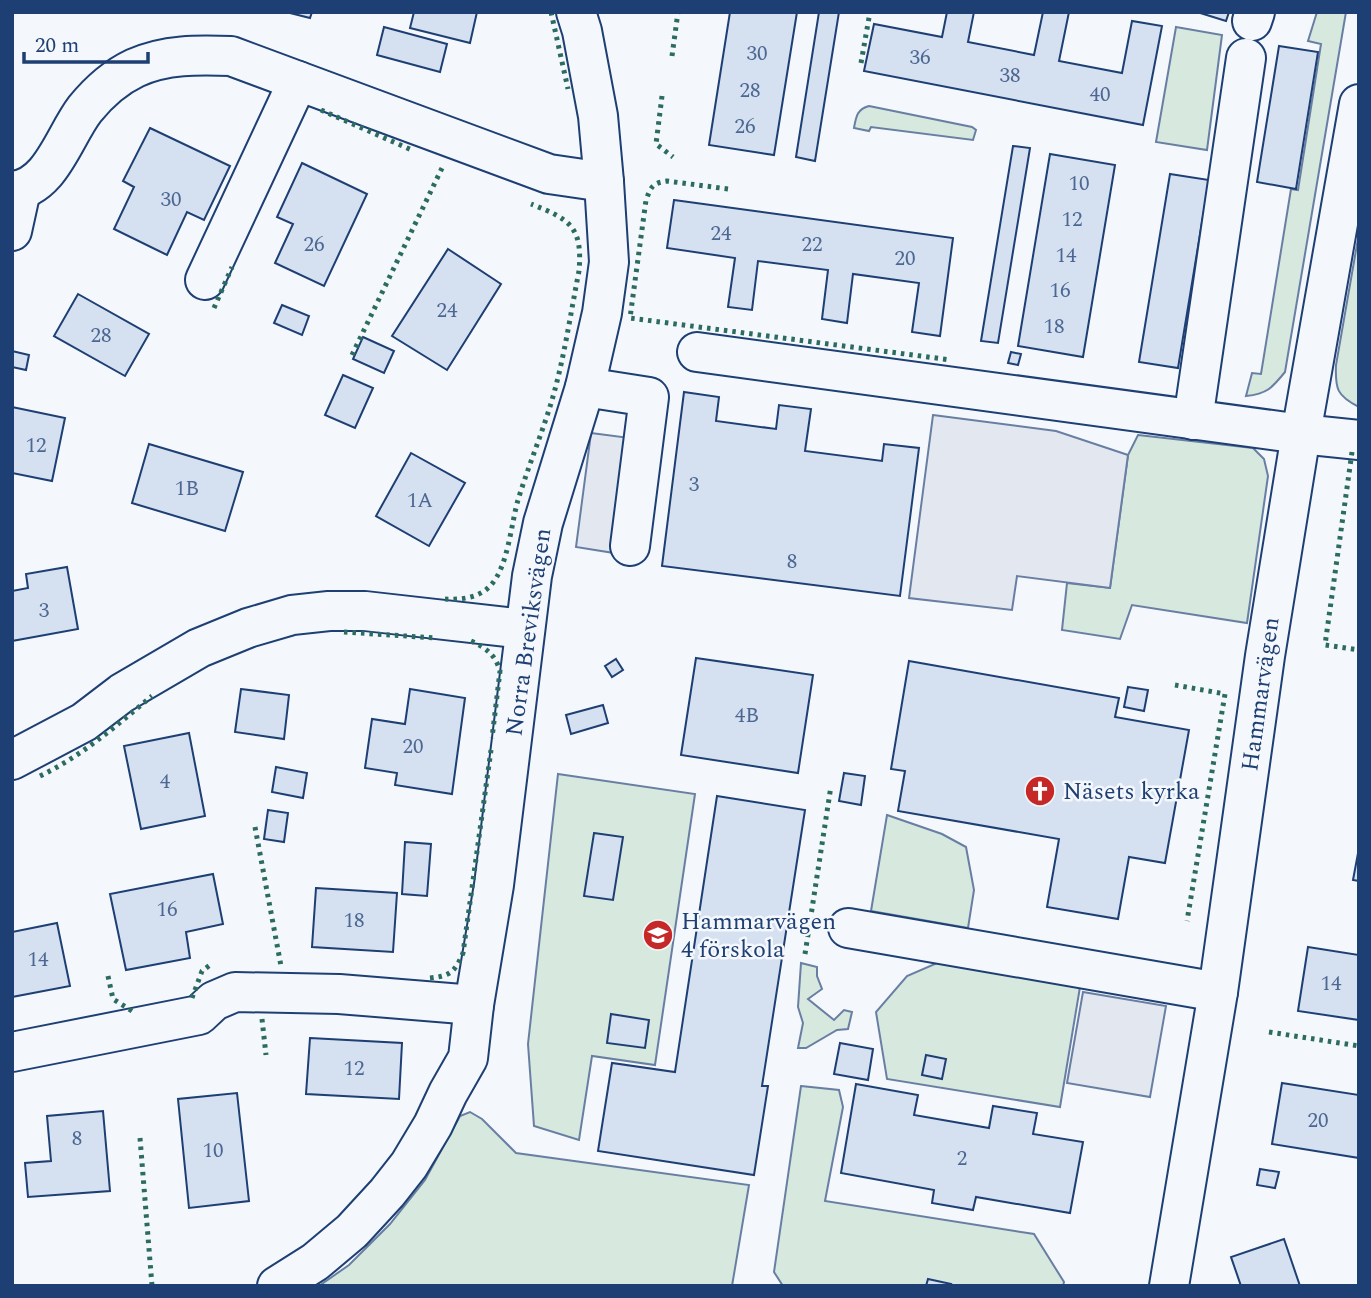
<svg xmlns="http://www.w3.org/2000/svg" width="1371" height="1298" font-family="Spectral,serif">
<style>
.green{fill:#d7e8df;stroke:#687fa3;stroke-width:2}
.parking{fill:#e3e8f0;stroke:#687fa3;stroke-width:2}
.building{fill:#d5e0f0;stroke:#1d3f73;stroke-width:2}
.lines{fill:none;stroke-linecap:round;stroke-linejoin:round}
.minor-casing{stroke:#1d3f73;stroke-width:42}
.minor{stroke:#f4f7fb;stroke-width:38}
.hedge{stroke:#2c6c60;stroke-width:5;stroke-dasharray:3.5 5;stroke-linecap:butt}
.labels{text-anchor:middle;stroke-width:5;stroke-linejoin:round;paint-order:stroke}
.number-label{font-size:21px;fill:#4b6792}
.street-label{font-size:24px;fill:#1d3f73;stroke:#f4f7fb}
.poi-label{font-size:24px;fill:#1d3f73;stroke:#f4f7fb;text-anchor:start}
</style>
<rect width="100%" height="100%" fill="#f4f7fb"/>
<g class="green">
<path d="M1317,12H1346L1285,372C1272,388 1267,394 1246,396L1252,373L1261,374L1291,189L1298,190L1321,44L1308,41Z"/>
<path d="M1176,27L1222,35L1207,150L1156,142Z"/>
<path d="M869,106L972,127L976,130L973,140L871,127L869,131L854,128C856,117 857,109 869,106Z"/>
<path d="M1359,233V407C1337,396 1335,389 1336,365Z"/>
<path d="M1138,435L1253,448L1264,459L1268,476L1247,623L1132,605L1120,639L1062,630L1067,583L1110,588L1128,455Z"/>
<path d="M558,774L695,794L655,1065L592,1056L579,1140L534,1126L528,1044Z"/>
<path d="M887,815L942,834L966,847L974,890L968,928L871,911Z"/>
<path d="M801,963L817,967V976L822,989L808,999L834,1020L844,1010L852,1012L848,1029L837,1030L806,1048H798L803,1023L798,1007Z"/>
<path d="M937,963L1080,987L1060,1107L887,1079L876,1012L907,976Z"/>
<path d="M801,1086L839,1090L843,1107L825,1201L1034,1234L1064,1282L1063,1286H783L774,1272Z"/>
<path d="M470,1112L482,1119L516,1153L749,1185L732,1286H319L349,1265L390,1224L425,1180L460,1116Z"/>
</g>
<g class="parking">
<path d="M933,415L1056,431L1128,455L1110,588L1017,576L1012,610L909,598Z"/>
<path d="M591,433L630,438L614,553L576,547Z"/>
<path d="M1083,992L1166,1006L1150,1097L1067,1083Z"/>
</g>
<g class="building">
<path d="M286,12H312L310,18Z"/>
<path d="M414,12H477L470,43L410,28Z"/>
<path d="M730,12H797L774,155L709,145Z"/>
<path d="M819,12H839L815,161L796,157Z"/>
<path d="M947,12H974L968,42L1034,55L1043,12H1069L1059,61L1122,73L1132,21L1162,26L1143,125L864,71L874,24L942,37Z"/>
<path d="M1197,12H1229L1226,21Z"/>
<path d="M384,27L447,44L440,72L377,55Z"/>
<path d="M1279,46L1318,52L1296,189L1257,182Z"/>
<path d="M150,128L230,166L204,220L187,212L167,255L114,229L134,187L123,181Z"/>
<path d="M1013,146L1030,148L998,343L981,341Z"/>
<path d="M1050,154L1115,165L1083,357L1018,346Z"/>
<path d="M302,163L367,194L324,286L275,263L293,224L277,217Z"/>
<path d="M1170,174L1209,180L1178,368L1139,362Z"/>
<path d="M674,200L953,238L940,336L912,332L919,283L853,274L847,323L822,319L828,270L758,261L752,310L728,307L735,258L667,248Z"/>
<path d="M448,249L501,284L447,370L392,336Z"/>
<path d="M78,294L149,334L125,376L54,336Z"/>
<path d="M282,305L309,316L302,335L274,323Z"/>
<path d="M363,337L394,351L384,373L353,359Z"/>
<path d="M12,351L29,355L26,370L12,367Z"/>
<path d="M1011,352L1021,354L1018,365L1008,363Z"/>
<path d="M343,375L373,388L355,428L325,415Z"/>
<path d="M684,392L719,397L716,421L776,429L779,405L811,409L805,451L882,461L884,444L919,448L900,596L662,566Z"/>
<path d="M12,407L65,418L52,481L12,473Z"/>
<path d="M149,444L243,472L225,531L132,503Z"/>
<path d="M411,453L465,483L429,546L376,516Z"/>
<path d="M67,567L78,629L12,641V591L28,588L26,574Z"/>
<path d="M696,658L813,675L798,773L681,755Z"/>
<path d="M616,659L623,670L612,677L605,666Z"/>
<path d="M909,661L1119,698L1115,717L1189,730L1165,863L1129,857L1118,919L1047,907L1059,839L898,811L905,771L891,769Z"/>
<path d="M1128,687L1148,690L1144,711L1124,707Z"/>
<path d="M241,689L289,695L284,739L235,732Z"/>
<path d="M410,689L465,698L452,794L395,785L397,773L365,768L372,719L405,724Z"/>
<path d="M603,705L608,723L571,734L566,715Z"/>
<path d="M189,733L205,816L141,829L124,746Z"/>
<path d="M276,767L307,773L303,798L272,792Z"/>
<path d="M844,773L865,776L861,805L839,801Z"/>
<path d="M717,796L805,810L762,1086H768L754,1175L598,1151L612,1063L675,1072Z"/>
<path d="M268,810L288,813L284,842L264,839Z"/>
<path d="M594,833L623,837L613,900L584,896Z"/>
<path d="M405,842L431,844L427,896L402,894Z"/>
<path d="M1359,848V881L1353,880Z"/>
<path d="M213,874L223,924L186,932L190,958L126,970L110,894Z"/>
<path d="M316,888L397,893L393,952L312,947Z"/>
<path d="M57,923L70,986L12,997V932Z"/>
<path d="M1308,947L1359,955V1020L1298,1011Z"/>
<path d="M611,1014L649,1020L645,1048L607,1043Z"/>
<path d="M310,1038L402,1043L399,1099L306,1094Z"/>
<path d="M840,1043L873,1049L868,1080L834,1074Z"/>
<path d="M926,1055L946,1059L942,1079L922,1075Z"/>
<path d="M1282,1083L1359,1095V1158L1272,1144Z"/>
<path d="M856,1084L918,1095L914,1115L989,1128L993,1106L1037,1113L1033,1134L1083,1142L1070,1213L976,1197L973,1210L932,1203L934,1190L841,1173Z"/>
<path d="M237,1093L249,1201L189,1208L178,1099Z"/>
<path d="M103,1111L110,1191L28,1197L25,1163L51,1161L47,1116Z"/>
<path d="M1260,1169L1279,1172L1275,1188L1257,1185Z"/>
<path d="M1284,1239L1300,1286H1241L1231,1257Z"/>
<path d="M928,1279L951,1284L950,1286H926Z"/>
</g>
<g class="lines">
<g class="minor-casing">
<g id="minor">
<path d="M1252,21L1255,12"/>
<path d="M12,191C51,188 64,136 85,109C98,93 116,77 135,68C166,54 198,55 231,56L549,174L604,182"/>
<path d="M12,231L21,190"/>
<path d="M205,280L298,81"/>
<path d="M697,352L1301,434L1359,440"/>
<path d="M585,387L649,397L630,546"/>
<path d="M1193,420L1246,58"/>
<path d="M12,760L84,722L122,693L199,648L248,628L292,615L329,611H365L525,629"/>
<path d="M848,928L1218,992"/>
<path d="M12,1052L199,1015L214,1001L235,992L339,994L474,1005"/>
<path d="M277,1286L315,1262L352,1231L387,1193L409,1165L433,1125L448,1093L468,1058L474,1005L494,885L532,576L543,523L585,387L602,313L609,262L604,182L598,116L582,31L576,12"/>
<path d="M1169,1286L1218,992L1265,656L1301,434L1359,104"/>
</g>
</g>
<use href="#minor" class="minor"/>
<g class="hedge">
<path d="M551,12L568,89"/>
<path d="M672,56L678,12"/>
<path d="M861,63L870,12"/>
<path d="M662,96L656,144L673,157"/>
<path d="M321,110L414,151"/>
<path d="M728,189L667,181C652,183 651,187 646,200L630,318L951,360"/>
<path d="M214,308L232,267"/>
<path d="M352,355L443,166"/>
<path d="M1352,452L1325,645L1359,650"/>
<path d="M445,599C460,600 479,598 490,586C508,568 511,524 518,500C529,464 544,429 554,393C565,353 571,311 579,271C583,226 569,219 531,204"/>
<path d="M344,632L436,638"/>
<path d="M471,641C486,648 495,654 500,671L492,738"/>
<path d="M1175,685L1225,694L1187,921"/>
<path d="M40,776C82,756 117,725 152,696"/>
<path d="M255,827L281,966"/>
<path d="M805,954L831,786"/>
<path d="M108,976L113,999L132,1011"/>
<path d="M430,978C450,976 455,972 463,953L491,750"/>
<path d="M192,998L202,971L210,965"/>
<path d="M262,1019L266,1055"/>
<path d="M1269,1032L1359,1046"/>
<path d="M140,1138L152,1286"/>
</g>
</g>
<defs>
<g id="church-disc" transform="scale(1.575)"><circle r="9.5" fill="#c62828" stroke="#f4f7fb"/><path d="M-1.2-6h2.4v3.5h3.3v2.4h-3.3V6h-2.4V-.1h-3.3v-2.4h3.3Z" fill="#fff"/></g>
<g id="school-disc" transform="scale(1.575)"><circle r="9.5" fill="#c62828" stroke="#f4f7fb"/><path d="M0-5L7-2L0 1L-7-2ZM-4 1L0 2.5L4 1V4Q0 6-4 4Z" fill="#fff"/></g>
</defs>
<g fill-rule="evenodd">
<use href="#church-disc" x="1040" y="791"/>
<use href="#school-disc" x="658" y="935"/>
</g>
<g class="labels">
<g class="number-label">
<text x="757" y="60">30</text>
<text x="920" y="64">36</text>
<text x="1010" y="82">38</text>
<text x="750" y="97">28</text>
<text x="1100" y="101">40</text>
<text x="745" y="133">26</text>
<text x="1079" y="190">10</text>
<text x="171" y="206">30</text>
<text x="1072" y="226">12</text>
<text x="721" y="240">24</text>
<text x="314" y="251">26</text>
<text x="812" y="251">22</text>
<text x="1066" y="262">14</text>
<text x="905" y="265">20</text>
<text x="1060" y="297">16</text>
<text x="447" y="317">24</text>
<text x="1054" y="333">18</text>
<text x="101" y="342">28</text>
<text x="36" y="452">12</text>
<text x="694" y="491">3</text>
<text x="187" y="495">1B</text>
<text x="420" y="507">1A</text>
<text x="792" y="568">8</text>
<text x="44" y="617">3</text>
<text x="747" y="722">4B</text>
<text x="413" y="753">20</text>
<text x="165" y="788">4</text>
<text x="167" y="916">16</text>
<text x="354" y="927">18</text>
<text x="38" y="966">14</text>
<text x="1331" y="990">14</text>
<text x="354" y="1075">12</text>
<text x="1318" y="1127">20</text>
<text x="77" y="1145">8</text>
<text x="213" y="1157">10</text>
<text x="962" y="1165">2</text>
</g>
<g class="street-label">
<text transform="translate(528 632) rotate(-82)" y="8">Norra Breviksvägen</text>
<text transform="translate(1260 694) rotate(-82)" y="8">Hammarvägen</text>
</g>
<g class="poi-label">
<text x="1063" y="799">Näsets kyrka</text>
<text x="681" y="929">Hammarvägen<tspan x="681" dy="28">4 förskola</tspan></text>
</g>
</g>
<rect width="1371" height="1298" fill="none" stroke="#1d3f73" stroke-width="28"/>
<path d="M24 52v10h124v-10" fill="none" stroke="#1d3f73" stroke-width="3.5"/>
<text x="35" y="52" font-size="21" fill="#1d3f73" stroke="#f4f7fb" stroke-width="5" paint-order="stroke">20 m</text>
</svg>
